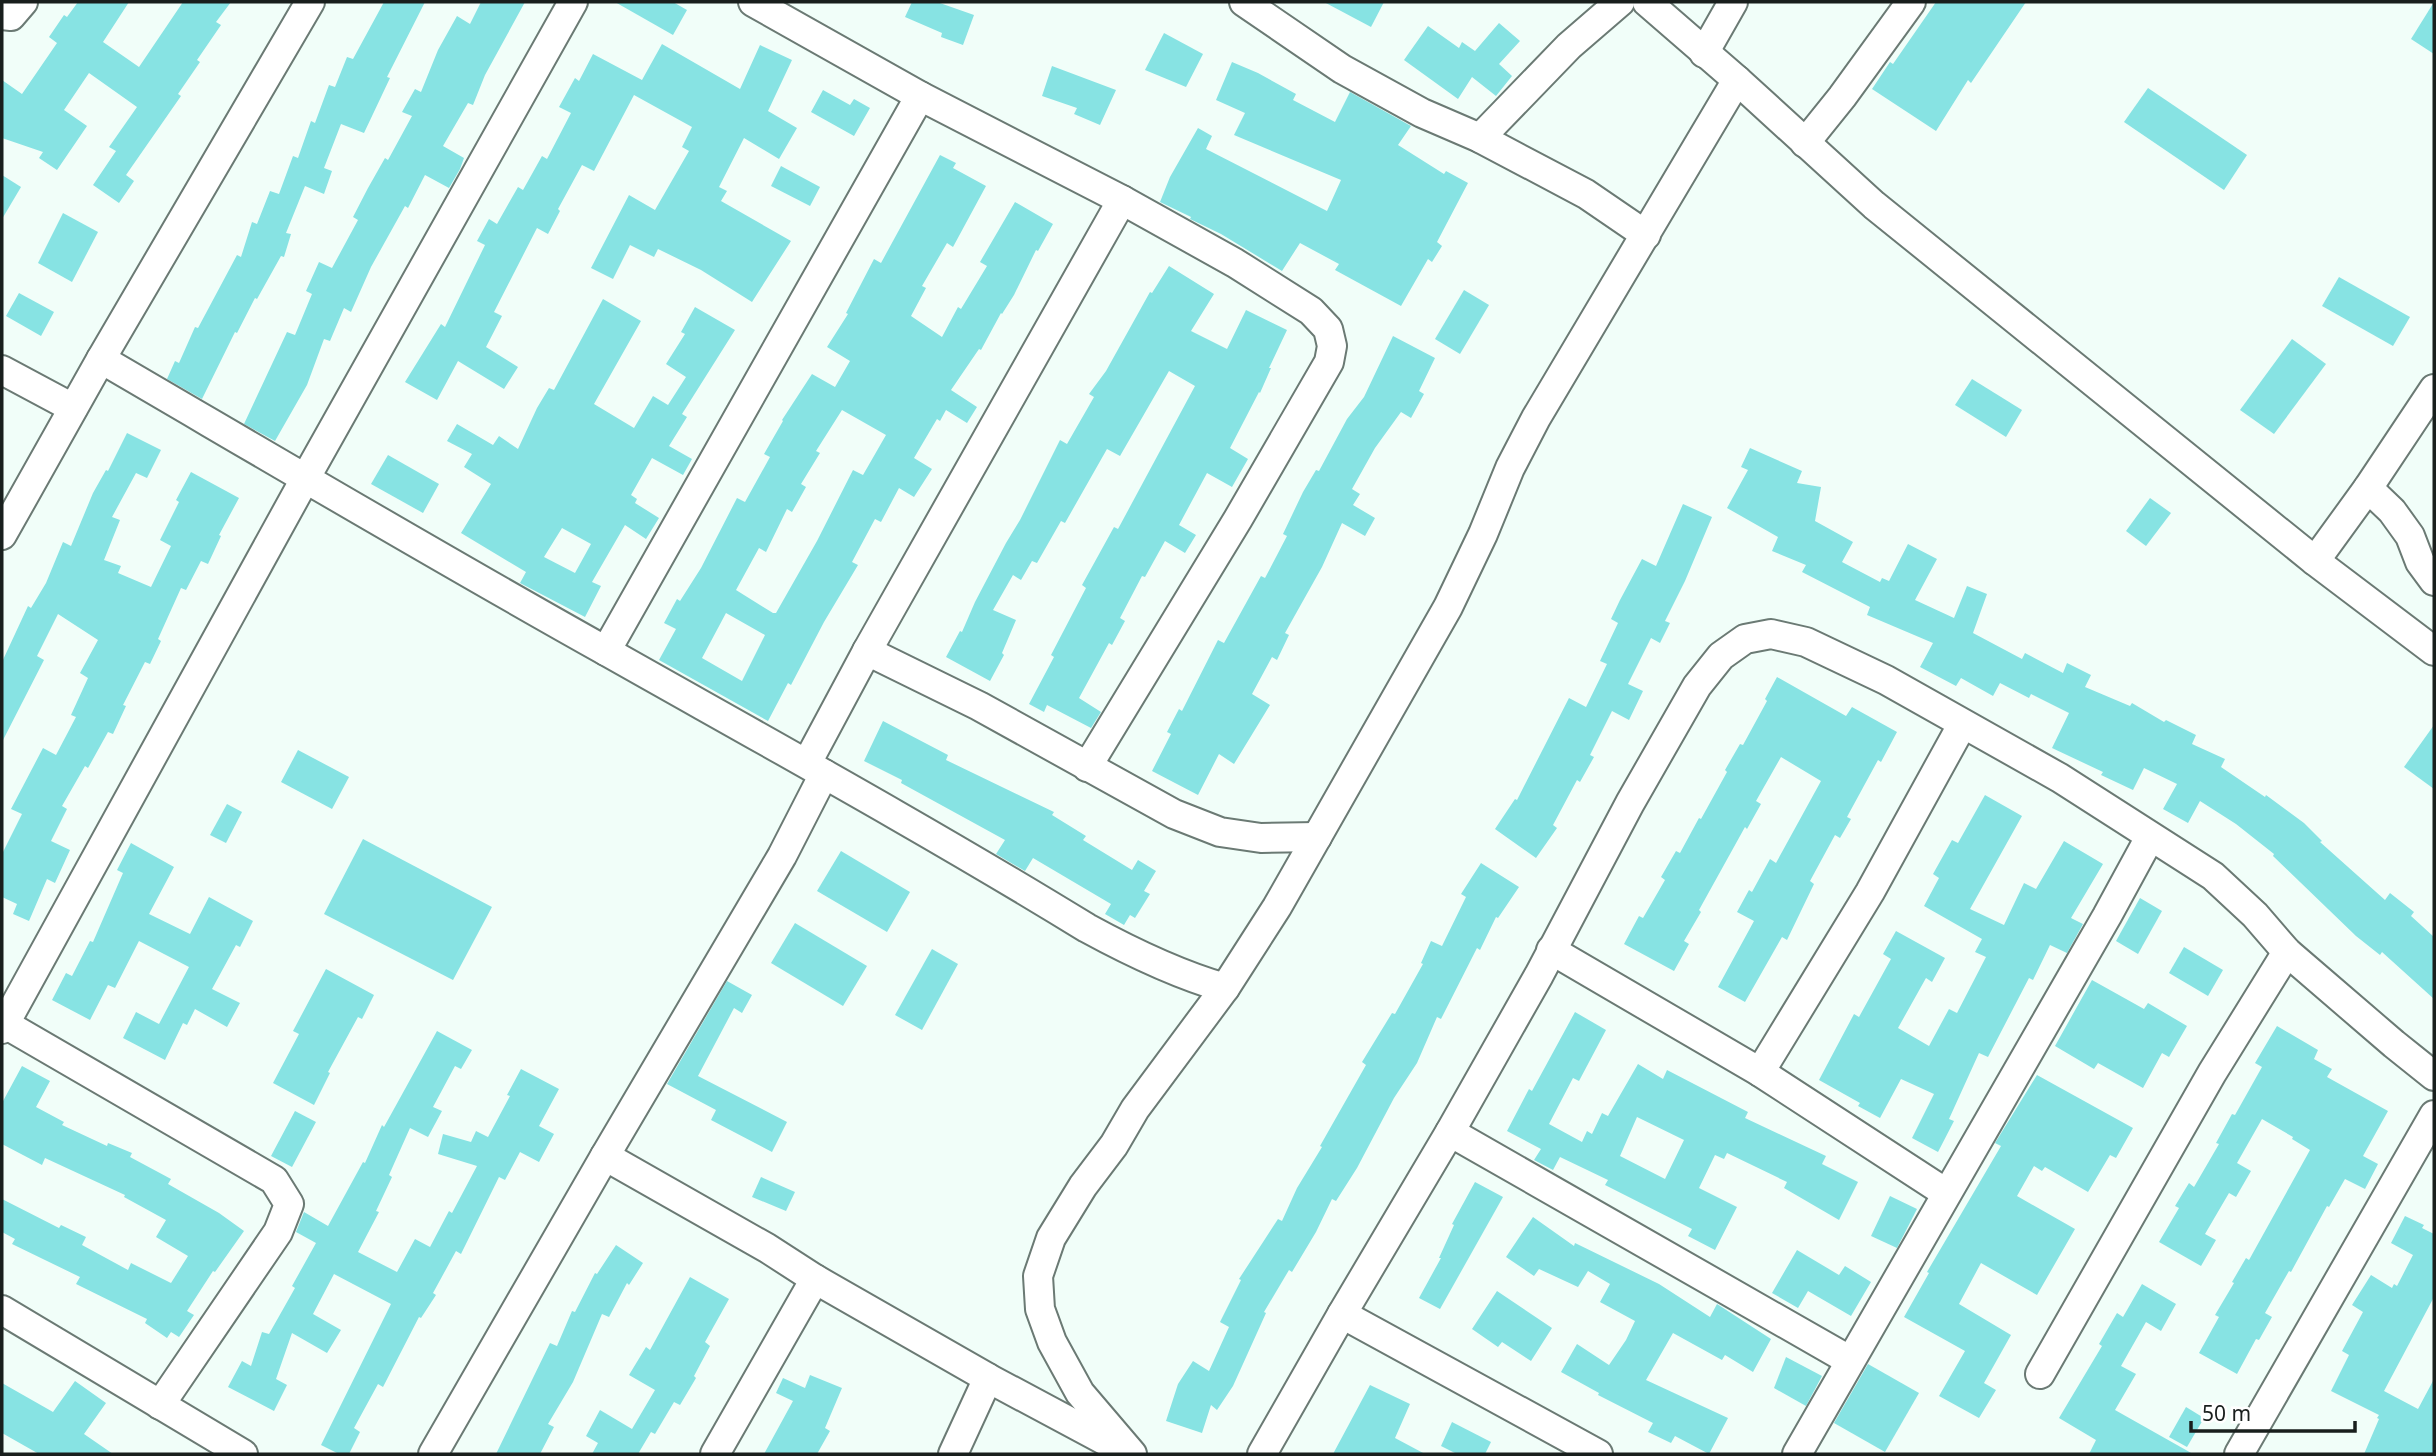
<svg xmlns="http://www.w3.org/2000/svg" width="2436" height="1456" font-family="'Noto Sans',sans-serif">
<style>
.building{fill:#87e3e3;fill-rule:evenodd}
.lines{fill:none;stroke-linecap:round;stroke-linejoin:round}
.minor-casing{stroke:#6b7a74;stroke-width:32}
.minor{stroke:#fff;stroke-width:28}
</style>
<rect width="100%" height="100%" fill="#f1fef9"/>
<g class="building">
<path d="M78,2H129L103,42L139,67L183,2H231L216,22L221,25L197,60L200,62L178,94L181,96L126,175L134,181L119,203L93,185L116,151L109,147L137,107L89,73L64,110L87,126L57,170L39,158L43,152L2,138V80L22,94L57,43L49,37L64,15L67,17Z"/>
<path d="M384,2H425L387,77L390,78L364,133L341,124L324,168L332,171L324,194L305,186L286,233L291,234L284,257L281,256L257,299L255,298L237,333L235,332L202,399L167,379L175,361L179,363L195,327L198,328L237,255L241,257L252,222L257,224L270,191L279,194L293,156L298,158L311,121L315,123L329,85L335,87L347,57L353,59Z"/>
<path d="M481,2H525L485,75L473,105L468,103L443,146L464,158L460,169L449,188L425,175L408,208L405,206L371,267L351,312L344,308L330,341L324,339L307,385L275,441L244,424L287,332L295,335L312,294L306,291L319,262L332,268L358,220L353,217L368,188L385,158L388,160L412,116L402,112L415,89L421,92L438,50L457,16L470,24Z"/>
<path d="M615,2H673L687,10L673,35Z"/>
<path d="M912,2H937L974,15L963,45L941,37L942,33L905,17Z"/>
<path d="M1324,2H1384L1371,27Z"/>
<path d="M1936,2H2026L1971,83L1968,80L1936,131L1872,89L1890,62L1893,64Z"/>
<path d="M2434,2V54L2411,39Z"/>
<path d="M1499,23L1520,41L1499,64L1512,76L1496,96L1472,77L1458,99L1404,60L1428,26L1459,48L1462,42L1475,51Z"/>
<path d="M1164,33L1203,54L1186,87L1145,70Z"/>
<path d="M662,44L740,89L760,45L792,60L768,111L797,128L779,159L744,138L719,187L727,191L721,201L791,241L752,302L701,270L658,249L654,257L630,245L613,279L591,268L629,195L655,210L689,151L682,147L692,127L634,95L594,171L582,165L558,209L560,211L548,234L537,228L494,312L502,316L486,347L518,367L504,389L458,361L437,400L405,382L441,324L445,327L485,245L477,241L489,219L497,224L518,187L523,190L542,156L547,159L571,113L559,107L575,78L579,81L593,54L642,80Z"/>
<path d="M1232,62L1258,73L1296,94L1293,100L1335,122L1350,92L1411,126L1398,145L1444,174L1446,171L1468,183L1437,242L1442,246L1432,262L1428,259L1401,306L1335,270L1339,264L1300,243L1282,271L1221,234L1190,219L1191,217L1160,202L1170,177L1198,128L1212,136L1206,149L1327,211L1341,180L1234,135L1245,113L1216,100Z"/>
<path d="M1052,66L1116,90L1100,125L1074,114L1077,108L1042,96Z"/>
<path d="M2148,88L2247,155L2224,190L2124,122Z"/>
<path d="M823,90L850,105L854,99L870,108L854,136L811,112Z"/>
<path d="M940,155L956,163L953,168L986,186L953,247L947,243L922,286L926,288L911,316L942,337L958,307L961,309L987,266L980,262L1015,202L1053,224L1038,251L1036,250L1014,295L1002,314L1001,313L981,350L979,349L951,390L977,407L967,423L946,410L940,421L937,419L914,458L932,469L914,497L899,488L881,522L875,519L852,562L858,565L824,622L791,685L788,683L768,721L659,660L676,629L664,623L677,599L680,601L701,568L737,498L745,502L770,457L764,454L783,421L782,420L812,374L835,387L850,361L827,347L848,314L846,313L874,259L881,263ZM842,410L886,435L863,475L853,470L817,541L776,613H773L736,590L759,548L766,552L787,509L792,512L806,487L801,484L820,453L816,451ZM726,613L765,635L742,681L702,658Z"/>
<path d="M781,166L820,187L810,206L771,186Z"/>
<path d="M2,175L21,187L2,219Z"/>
<path d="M63,213L98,232L72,282L38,263Z"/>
<path d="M1169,266L1214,294L1191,331L1227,349L1246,310L1287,330L1269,368H1271L1260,393L1259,392L1230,448L1248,459L1232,487L1207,473L1179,525L1196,535L1185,553L1165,541L1145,577L1142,576L1120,618L1125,621L1112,645L1109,643L1079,698L1101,712L1091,728L1047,705L1044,712L1029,704L1054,657L1051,655L1086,588L1082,585L1114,527L1118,529L1195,386L1169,371L1120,456L1107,449L1065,523L1061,521L1037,563L1032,561L1021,580L1013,575L993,610L1016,620L1002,653L1004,655L990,681L946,657L960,631L962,632L975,602L1006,543L1020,520L1060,440L1067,444L1094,397L1089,394L1106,371L1150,292L1152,293Z"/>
<path d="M2339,277L2410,317L2393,346L2322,306Z"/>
<path d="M1464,290L1489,305L1460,354L1435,339Z"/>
<path d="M19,293L54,312L41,336L6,316Z"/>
<path d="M603,299L641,321L594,404L634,428L653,396L668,405L686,377L666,364L685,334L681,332L695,307L735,330L682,414L687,417L669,446L692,459L683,475L652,458L631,495L637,499L635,503L659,518L646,539L625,525L592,582L601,586L585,617L520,583L526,572L461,533L491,484L464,467L472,454L447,441L457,424L493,445L499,436L518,449L537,408L549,388L554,390ZM562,528L591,544L575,573L544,557Z"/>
<path d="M1393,336L1435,358L1419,391L1424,394L1411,418L1401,412L1375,448L1352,489L1360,494L1353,505L1375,518L1365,536L1342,523L1322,567L1285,633L1289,635L1277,660L1272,657L1252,694L1270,705L1234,764L1219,754L1198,795L1152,771L1171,734L1167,732L1179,709L1182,711L1218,640L1224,643L1261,576L1265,578L1287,536L1283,534L1303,492L1316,470L1319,471L1347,419L1364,397Z"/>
<path d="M2292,339L2326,364L2274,434L2240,410Z"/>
<path d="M1972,379L2022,410L2006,437L1955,405Z"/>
<path d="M127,433L161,450L147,478L136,473L112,517L120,520L104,560L121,566L118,573L151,587L171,546L160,540L179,502L176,500L191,472L239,498L219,535L221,536L208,564L201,561L186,590L181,588L158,639L161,641L150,664L145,662L123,705L126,706L113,734L108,732L88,768L85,766L62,806L67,809L51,841L70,850L55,883L47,879L29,921L13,914L17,904L2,897V854L22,814L11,809L43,748L56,755L76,717L71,715L88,678L80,673L98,640L58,614L37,656L44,660L2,742V662L28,606L31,608L46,583L63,542L71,546L93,493L106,470L108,471Z"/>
<path d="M1750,448L1802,471L1797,483L1821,487L1815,521L1853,542L1842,562L1880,582L1882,578L1889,581L1908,544L1937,559L1915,600L1954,618L1967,586L1987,594L1973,633L2022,659L2025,653L2063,673L2067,663L2091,675L2085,687L2130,706L2132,703L2164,722L2166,720L2196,735L2192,744L2225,759L2221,767L2265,797L2266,795L2304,823L2322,841L2320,842L2385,900L2390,893L2414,912L2411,916L2434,937V999L2382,952L2380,955L2356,936L2273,856L2274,854L2236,824L2200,801L2188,823L2163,809L2177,784L2144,768L2133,790L2101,775L2103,772L2052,748L2069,713L2031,694L2029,698L2000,683L1993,696L1961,678L1956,686L1920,667L1933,643L1867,615L1870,607L1802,572L1806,565L1772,551L1778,537L1727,508L1748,470L1741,467Z"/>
<path d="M388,455L439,484L423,513L371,484Z"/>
<path d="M2150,498L2171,513L2146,546L2126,531Z"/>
<path d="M1683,504L1712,517L1685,581L1665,621L1670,623L1660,643L1651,638L1628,684L1643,691L1629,720L1612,711L1590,755L1594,757L1580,782L1577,780L1553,825L1557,828L1536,858L1495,829L1515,799L1517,800L1569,698L1586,707L1607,664L1600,661L1618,623L1611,619L1620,600L1642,559L1656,566Z"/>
<path d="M1777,677L1846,716L1852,707L1897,732L1881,762L1878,760L1847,817L1851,819L1840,838L1835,835L1810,881L1814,884L1787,940L1782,937L1745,1002L1718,987L1754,921L1737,912L1749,890L1752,892L1770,859L1776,863L1821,781L1781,757L1756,801L1761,804L1747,829L1745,827L1699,910L1701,912L1684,941L1689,944L1674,971L1624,944L1639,916L1643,918L1665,880L1661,877L1676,851L1680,853L1699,818L1701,819L1727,772L1725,770L1740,744L1743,745L1767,701L1765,699Z"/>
<path d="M883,721L948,755L946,760L1054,812L1052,815L1086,836L1083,840L1132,870L1138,860L1156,871L1144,891L1150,894L1135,918L1130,915L1124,925L1105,914L1111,904L1033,858L1025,871L996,854L1005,840L901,783L902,780L864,761Z"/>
<path d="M2434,725V789L2404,767Z"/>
<path d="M298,750L349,777L332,809L281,782Z"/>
<path d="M1985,795L2022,816L1970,909L2004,925L2024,883L2036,889L2064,841L2103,864L2071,918L2083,924L2067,953L2050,945L2033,980L2029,978L1988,1057L1979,1053L1949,1119L1954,1121L1938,1152L1912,1138L1934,1094L1901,1079L1880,1118L1858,1106L1860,1103L1819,1080L1854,1014L1859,1017L1891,959L1883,954L1896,931L1945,958L1932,982L1926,978L1898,1028L1929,1046L1949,1009L1957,1013L1986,957L1975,952L1982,939L1924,906L1939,878L1933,874L1952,840L1958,843Z"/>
<path d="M227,804L242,812L226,843L210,835Z"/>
<path d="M363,839L492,907L453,980L324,914Z"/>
<path d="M131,843L174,867L149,914L190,934L209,897L253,921L240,947L236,945L212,989L240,1003L227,1027L195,1009L187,1025L183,1023L165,1060L123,1038L136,1012L159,1024L189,967L139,941L115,988L108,985L90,1020L52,1000L66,973L72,976L90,941L93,942L123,873L117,870Z"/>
<path d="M841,851L910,892L887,932L817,891Z"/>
<path d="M1481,863L1519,887L1498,918L1496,917L1480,950L1477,948L1441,1019L1437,1017L1417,1063L1394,1098L1357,1168L1336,1201L1332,1199L1316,1232L1292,1272L1289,1270L1264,1312L1266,1313L1233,1386L1217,1410L1211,1405L1202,1433L1166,1421L1178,1384L1193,1361L1209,1371L1229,1327L1220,1322L1241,1280L1239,1279L1278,1219L1282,1221L1297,1188L1322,1147L1320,1146L1366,1065L1362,1062L1392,1013L1395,1014L1423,964L1421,963L1431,941L1442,946L1466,897L1461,894Z"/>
<path d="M2140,898L2162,911L2138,954L2116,941Z"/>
<path d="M795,923L867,966L843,1006L771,963Z"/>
<path d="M2184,947L2223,970L2208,996L2169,973Z"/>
<path d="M932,949L958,964L922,1030L895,1015Z"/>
<path d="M326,969L374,995L362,1019L358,1017L328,1072L330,1073L314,1105L273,1083L299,1034L293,1031Z"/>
<path d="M2092,980L2144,1009L2148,1003L2187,1026L2169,1057L2162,1053L2143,1088L2098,1063L2094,1069L2055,1046Z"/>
<path d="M727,981L752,995L742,1013L734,1008L698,1076L787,1122L772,1152L711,1120L716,1110L667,1084Z"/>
<path d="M1575,1012L1606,1030L1579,1081L1573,1078L1549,1124L1582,1142L1587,1131L1592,1134L1602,1113L1608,1116L1638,1064L1663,1079L1667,1070L1748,1112L1745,1118L1826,1156L1822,1164L1858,1182L1839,1220L1784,1188L1787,1182L1727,1153L1724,1159L1715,1155L1699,1188L1737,1207L1715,1250L1688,1236L1692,1229L1605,1185L1608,1180L1560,1157L1553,1170L1534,1160L1541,1149L1507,1131L1529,1089L1532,1091ZM1637,1117L1684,1140L1665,1179L1620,1156Z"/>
<path d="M2277,1026L2318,1050L2314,1059L2332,1069L2327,1077L2388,1111L2363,1156L2378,1164L2365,1189L2345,1179L2329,1207L2327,1206L2291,1272L2289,1271L2265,1313L2272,1317L2259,1340L2256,1339L2237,1374L2199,1353L2219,1317L2215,1315L2234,1283L2232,1282L2246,1258L2249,1260L2310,1150L2292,1139L2293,1137L2262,1119L2237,1163L2251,1171L2236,1197L2229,1193L2205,1234L2216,1240L2201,1266L2159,1242L2179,1208L2175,1206L2189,1183L2194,1187L2219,1144L2216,1143L2232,1114L2235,1115L2262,1067L2255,1063Z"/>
<path d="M437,1031L472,1050L461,1069L455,1066L433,1107L442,1111L428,1137L410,1128L389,1175L392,1177L376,1211L379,1212L358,1252L397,1272L415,1239L430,1247L449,1211L452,1213L477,1166L438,1154L443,1134L471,1142L476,1131L488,1137L510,1096L507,1095L521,1069L559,1089L539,1126L554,1134L539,1162L520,1152L505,1180L499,1177L461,1254L456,1251L433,1293L436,1295L421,1318L419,1317L383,1387L378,1384L354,1428L360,1432L349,1454H339L321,1445L391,1304L334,1274L313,1314L341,1330L327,1353L292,1333L276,1379L287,1385L274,1411L228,1387L242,1361L251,1366L262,1332L269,1334L295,1288L292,1286L316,1243L296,1232L304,1212L328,1226L363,1162L365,1163L382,1125L384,1127Z"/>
<path d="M22,1066L50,1081L36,1107L64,1122L62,1125L107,1146L108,1143L132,1153L130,1157L171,1179L168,1184L219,1213L244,1231L215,1272L213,1271L187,1311L194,1315L179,1337L171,1332L167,1338L145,1323L147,1319L76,1284L80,1277L12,1244L15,1239L2,1232V1199L59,1228L61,1225L86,1237L82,1245L128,1270L131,1263L171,1283L188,1256L156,1237L166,1220L124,1197L125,1195L45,1158L42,1165L2,1144V1103Z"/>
<path d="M2037,1075L2133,1128L2116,1158L2110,1155L2088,1192L2045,1167L2042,1171L2034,1166L2017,1196L2075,1229L2037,1295L1981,1263L1959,1304L2011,1335L1984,1383L1996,1390L1979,1418L1939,1396L1965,1351L1904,1317L1929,1273L1927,1272L2001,1146L1995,1143Z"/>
<path d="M295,1111L316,1122L292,1167L271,1156Z"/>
<path d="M761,1177L795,1192L786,1211L752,1197Z"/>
<path d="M1475,1182L1503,1197L1440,1309L1419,1298L1441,1258H1439L1454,1225L1452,1224Z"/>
<path d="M1890,1196L1917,1209L1897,1248L1871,1236Z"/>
<path d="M2405,1216L2424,1225L2422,1228L2434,1234V1297L2384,1391L2418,1409L2434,1379V1454H2364L2379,1419L2377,1418L2379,1415L2331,1391L2349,1355L2342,1351L2363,1312L2352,1305L2371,1275L2392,1288L2394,1284L2397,1286L2413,1255L2391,1243Z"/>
<path d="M1533,1217L1574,1246L1575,1243L1659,1284L1710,1317L1717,1304L1771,1339L1753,1372L1725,1355L1722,1360L1673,1333L1646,1380L1728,1418L1709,1454L1675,1436L1671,1443L1648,1432L1653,1423L1598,1395L1599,1393L1561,1372L1577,1344L1609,1365L1626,1340L1635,1321L1600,1302L1610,1284L1588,1271L1578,1287L1539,1269L1534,1276L1506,1257Z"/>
<path d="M616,1245L643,1263L629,1285L627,1283L609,1317L602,1314L573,1382L548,1424L554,1427L540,1454H496L550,1343L557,1346L572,1311L575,1312L595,1273L597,1274Z"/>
<path d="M1797,1250L1839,1275L1845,1266L1871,1282L1851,1316L1808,1291L1798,1308L1772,1293Z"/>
<path d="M690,1277L729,1299L705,1342L710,1346L694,1376L696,1378L680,1405L674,1402L655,1434L651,1432L638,1454H592L598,1443L586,1436L600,1410L632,1429L655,1390L629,1375L646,1347L650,1350Z"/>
<path d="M2142,1284L2176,1304L2161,1331L2146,1322L2121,1366L2136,1374L2115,1410L2193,1454H2089L2096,1440L2059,1418L2102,1346L2099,1344L2117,1313L2123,1317Z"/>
<path d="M1497,1291L1552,1328L1531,1361L1502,1342L1498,1347L1472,1329Z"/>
<path d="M1786,1357L1822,1376L1806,1406L1774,1388Z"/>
<path d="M1868,1364L1919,1393L1885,1452L1834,1423Z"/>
<path d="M810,1375L842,1388L825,1428L830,1431L817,1454H764L793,1401L776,1393L783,1378L805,1388Z"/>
<path d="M75,1381L106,1403L84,1434L113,1454H39L2,1433V1383L53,1412Z"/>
<path d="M1370,1385L1410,1404L1395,1438L1425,1454H1333Z"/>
<path d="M2186,1407L2204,1418L2187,1447L2169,1437Z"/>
<path d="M1452,1422L1491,1442L1485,1454H1457L1441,1446Z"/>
</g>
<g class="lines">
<g class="minor-casing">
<g id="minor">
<path d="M753,2L920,96L1122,200L1235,263L1311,311L1328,329L1332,346L1329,362L1238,519L1087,767"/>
<path d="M1244,2L1342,69L1422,113L1480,138L1586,194L1646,235"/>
<path d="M1647,2L1737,80L1874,205L2315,561L2434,651"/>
<path d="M2,15L11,16L23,2"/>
<path d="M1704,53L1733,2"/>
<path d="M1480,138L1569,46L1620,2"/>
<path d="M1805,143L1842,97L1911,2"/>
<path d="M101,359C269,457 436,556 606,651C767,742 929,831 1087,928C1131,952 1176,974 1225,988"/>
<path d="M2,370L73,408"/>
<path d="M2368,488L2392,511L2410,536L2420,562L2434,581"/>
<path d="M2,535L101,359L310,2"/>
<path d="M2315,561L2368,488L2434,389"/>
<path d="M606,651L920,96"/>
<path d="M867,651L979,706L1174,814L1220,832L1261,838L1317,837"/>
<path d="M807,763L867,651L1122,200"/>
<path d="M1551,950L1760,1072L1946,1193"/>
<path d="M5,1024L274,1180L289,1204L278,1232L160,1405"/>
<path d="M2,1029L305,479L573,2"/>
<path d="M1760,1072L1870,892L1962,725"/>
<path d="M1450,1132L1849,1360"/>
<path d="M605,1156L767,1248L815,1279L988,1378L1119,1448"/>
<path d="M2,1310L243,1454"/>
<path d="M1342,1314L1598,1454"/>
<path d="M2040,1374L2212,1073L2287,952"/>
<path d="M433,1454L605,1156L782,856L824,774"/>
<path d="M715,1454L815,1279"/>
<path d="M953,1454L988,1378"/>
<path d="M1132,1454L1080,1393L1052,1342L1040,1309L1038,1276L1051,1238L1083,1186L1114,1145L1135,1109L1225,988L1277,907L1448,607L1483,534L1510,468L1536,418L1737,80"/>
<path d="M1262,1454L1342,1314L1450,1132L1539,975L1630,803L1697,686L1721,656L1745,639L1771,634L1806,642L1886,680L2060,778L2213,876L2255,915L2287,952L2394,1044L2434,1076"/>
<path d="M1797,1454L2107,916L2150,837"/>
<path d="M2239,1454L2434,1115"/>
</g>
</g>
<use href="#minor" class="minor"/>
</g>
<rect width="2436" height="1456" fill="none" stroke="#191f1d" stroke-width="7"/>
<path d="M2191 1421v10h164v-10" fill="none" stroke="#191f1d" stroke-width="3.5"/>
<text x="2202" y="1421" font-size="21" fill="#191f1d" stroke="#ffffff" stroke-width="5" paint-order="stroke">50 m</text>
</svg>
